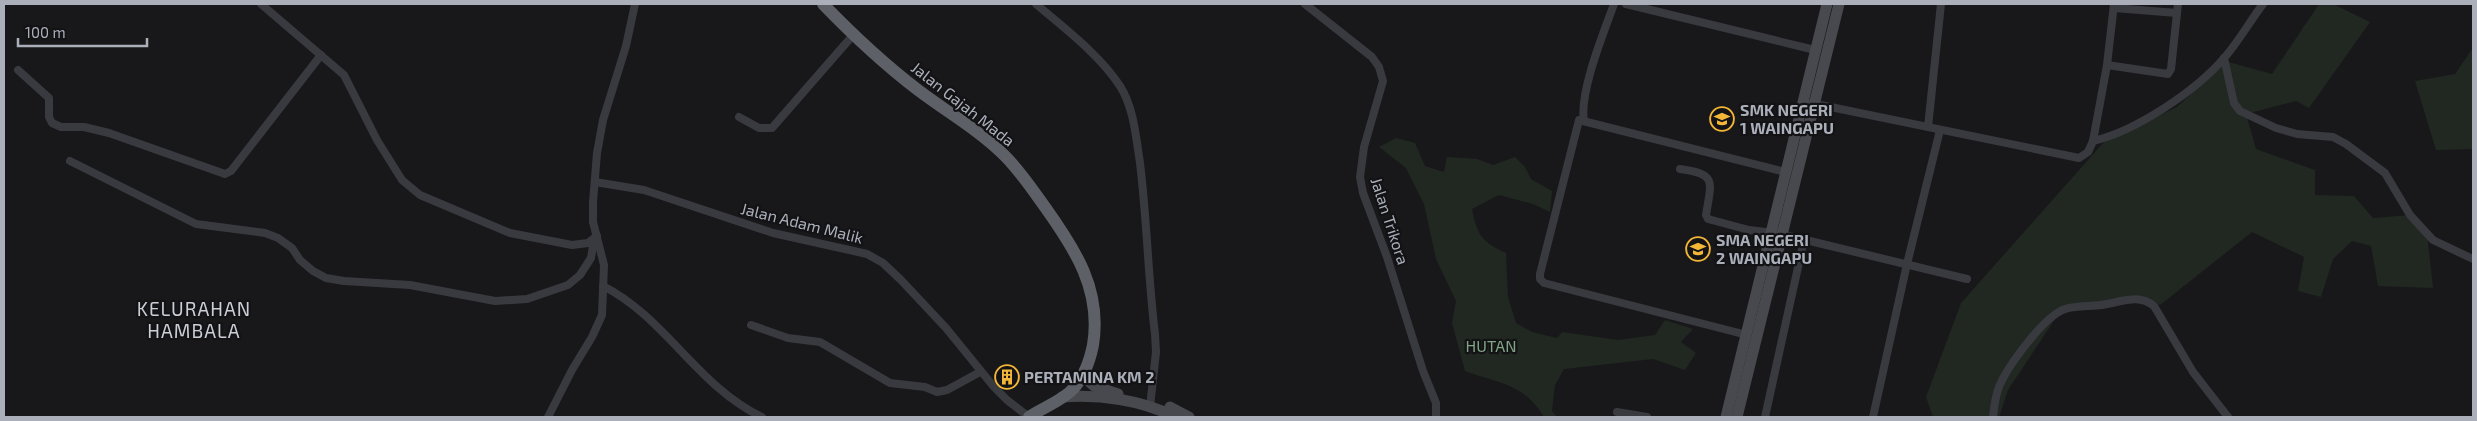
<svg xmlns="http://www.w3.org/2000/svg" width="2477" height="421" font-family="'Exo 2',sans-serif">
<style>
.green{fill:#202821}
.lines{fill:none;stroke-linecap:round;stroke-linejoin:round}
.minor{stroke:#393a3f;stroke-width:8}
.secondary{stroke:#47494f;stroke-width:11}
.trunk{stroke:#5d6067;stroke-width:12}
.labels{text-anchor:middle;stroke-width:4.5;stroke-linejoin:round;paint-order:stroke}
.street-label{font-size:16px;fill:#aaafba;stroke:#131315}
.poi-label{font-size:16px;font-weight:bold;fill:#aaafba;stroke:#131315;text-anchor:start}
.park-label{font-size:16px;fill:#81a584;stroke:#131315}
.quarter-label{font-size:19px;letter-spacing:1px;fill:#cbced6;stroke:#131315}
</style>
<rect width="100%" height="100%" fill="#18181a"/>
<g class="green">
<path d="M2319,4H2333L2370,22L2309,108L2296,101L2246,114L2256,149L2315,170V195L2354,196L2373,218L2412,215L2427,234L2433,288L2378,286L2371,246L2352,241L2333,259L2321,297L2298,291L2304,257L2252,232L2160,305L2143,296L2064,312L2055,319L2008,390L1999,417H1933L1926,397L1961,303L2104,142L2177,107L2225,61L2272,74Z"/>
<path d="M2473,48L2472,149L2436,150L2415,81L2455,74Z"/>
<path d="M1396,138L1415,143L1425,166L1444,172L1447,157L1477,159L1493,165L1515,157L1525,167L1531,179L1552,191L1550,212L1533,204L1499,195L1472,209C1477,235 1482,242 1506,253L1508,297L1516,323L1532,332L1557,338L1562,332L1618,340L1655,335L1665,320L1693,329L1681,342L1696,353L1685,370L1653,359L1564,369L1555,385L1552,411L1557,417H1544C1523,383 1500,384 1465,371L1452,323L1456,301L1436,259L1424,204L1406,168L1379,147Z"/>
</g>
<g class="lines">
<g class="minor">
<path d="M261,4L344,75L377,140L402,180L420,195L510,233L572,245L588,243L597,236"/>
<path d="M1036,4C1064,28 1099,54 1120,86C1134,108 1136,138 1140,163C1147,220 1148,277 1155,334L1156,352L1150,407"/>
<path d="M1305,4L1372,57L1379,67L1383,81L1364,147L1360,177L1363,193L1387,257L1423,371L1436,403V417"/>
<path d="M1626,4L1815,50"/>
<path d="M2114,8L2177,13"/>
<path d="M2224,58L2234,103L2240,111L2276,128L2297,134L2333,137L2346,144L2385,173L2410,215L2433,240L2473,259"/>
<path d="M2107,65L2168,74L2171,69L2178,4"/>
<path d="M18,70L49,98V117L52,123L61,127H84L109,133L225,174L231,171L321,55"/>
<path d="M1811,103L2079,158L2088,152L2093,141L2107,65L2114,4"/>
<path d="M739,117L759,128H772L854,34"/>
<path d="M1584,121C1579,92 1604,32 1614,4"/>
<path d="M1928,127L1941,4"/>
<path d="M2093,141C2136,131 2196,91 2225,57C2239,41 2250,21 2263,4"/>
<path d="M70,161L196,224L265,233L278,238L292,248L300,260L313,271L326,278L344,281L410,285L495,301L527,299L568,285L580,275L591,258L594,240"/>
<path d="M1680,169C1718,174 1711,182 1706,215L1708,219L1749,230L1781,234L1967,279"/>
<path d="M595,182L644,190L773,233L867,254L883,263L901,280L946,328L994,387L1007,400L1029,417"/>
<path d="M603,286C665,317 698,387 762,417"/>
<path d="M751,325L788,338L820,342L890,383L925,387L937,392L947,390L980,372"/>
<path d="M1747,335L1544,283L1540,279V274L1579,120L1785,172"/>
<path d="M1617,412L1647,417"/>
<path d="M548,417L572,370L592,337L602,315L604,265L593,222V202L597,153L603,120L626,46L635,4"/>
<path d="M1765,417L1804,240"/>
<path d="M1873,417L1907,264L1940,130"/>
<path d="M1993,417C1994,407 1995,397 1999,387C2007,367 2044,316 2065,309C2078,305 2093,307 2107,304C2124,301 2139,294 2154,306L2193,372L2228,417"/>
</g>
<g class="secondary">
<path d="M1083,376L1094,386L1118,394"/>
<path d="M1062,397C1099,394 1142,400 1175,417"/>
<path d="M1170,407L1189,417"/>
<path d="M1726,417L1827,4"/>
<path d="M1737,417L1839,4"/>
</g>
<path class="trunk" d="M823,4C852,34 884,64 918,90C947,112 979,130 1005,156C1020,171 1032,189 1045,207C1075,249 1102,290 1093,345C1090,360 1084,377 1073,389C1062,401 1042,408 1029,417"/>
</g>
<defs>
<g id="school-ring" transform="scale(1.25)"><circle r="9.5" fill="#131315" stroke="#f3b637" stroke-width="1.5"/><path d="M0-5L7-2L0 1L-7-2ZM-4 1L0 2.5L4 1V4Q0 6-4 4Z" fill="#f3b637"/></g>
<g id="building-ring" transform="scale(1.25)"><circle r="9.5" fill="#131315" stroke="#f3b637" stroke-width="1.5"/><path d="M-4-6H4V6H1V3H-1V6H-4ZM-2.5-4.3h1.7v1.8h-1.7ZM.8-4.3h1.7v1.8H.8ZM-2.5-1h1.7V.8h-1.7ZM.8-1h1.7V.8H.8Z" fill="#f3b637"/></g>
</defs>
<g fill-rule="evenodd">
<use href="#school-ring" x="1722" y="119"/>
<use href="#school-ring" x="1698" y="249"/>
<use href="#building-ring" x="1007" y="377"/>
</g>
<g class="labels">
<g class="street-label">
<text transform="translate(963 104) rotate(38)" y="6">Jalan Gajah Mada</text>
<text transform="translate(1390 221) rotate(72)" y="6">Jalan Trikora</text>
<text transform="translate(802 223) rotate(14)" y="6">Jalan Adam Malik</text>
</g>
<g class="poi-label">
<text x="1740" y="116">SMK NEGERI<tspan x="1740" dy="18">1 WAINGAPU</tspan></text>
<text x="1716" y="246">SMA NEGERI<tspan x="1716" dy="18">2 WAINGAPU</tspan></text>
<text x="1024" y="383">PERTAMINA KM 2</text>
</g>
<g class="park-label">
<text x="1491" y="352">HUTAN</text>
</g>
<g class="quarter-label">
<text x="194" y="316">KELURAHAN<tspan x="194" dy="22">HAMBALA</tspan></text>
</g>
</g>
<rect width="2477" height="421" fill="none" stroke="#aaafba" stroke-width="10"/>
<path d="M18 38v8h129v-8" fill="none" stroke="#aaafba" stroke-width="2.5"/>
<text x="25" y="38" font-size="15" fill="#aaafba" stroke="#131315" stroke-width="4" paint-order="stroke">100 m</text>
</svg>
